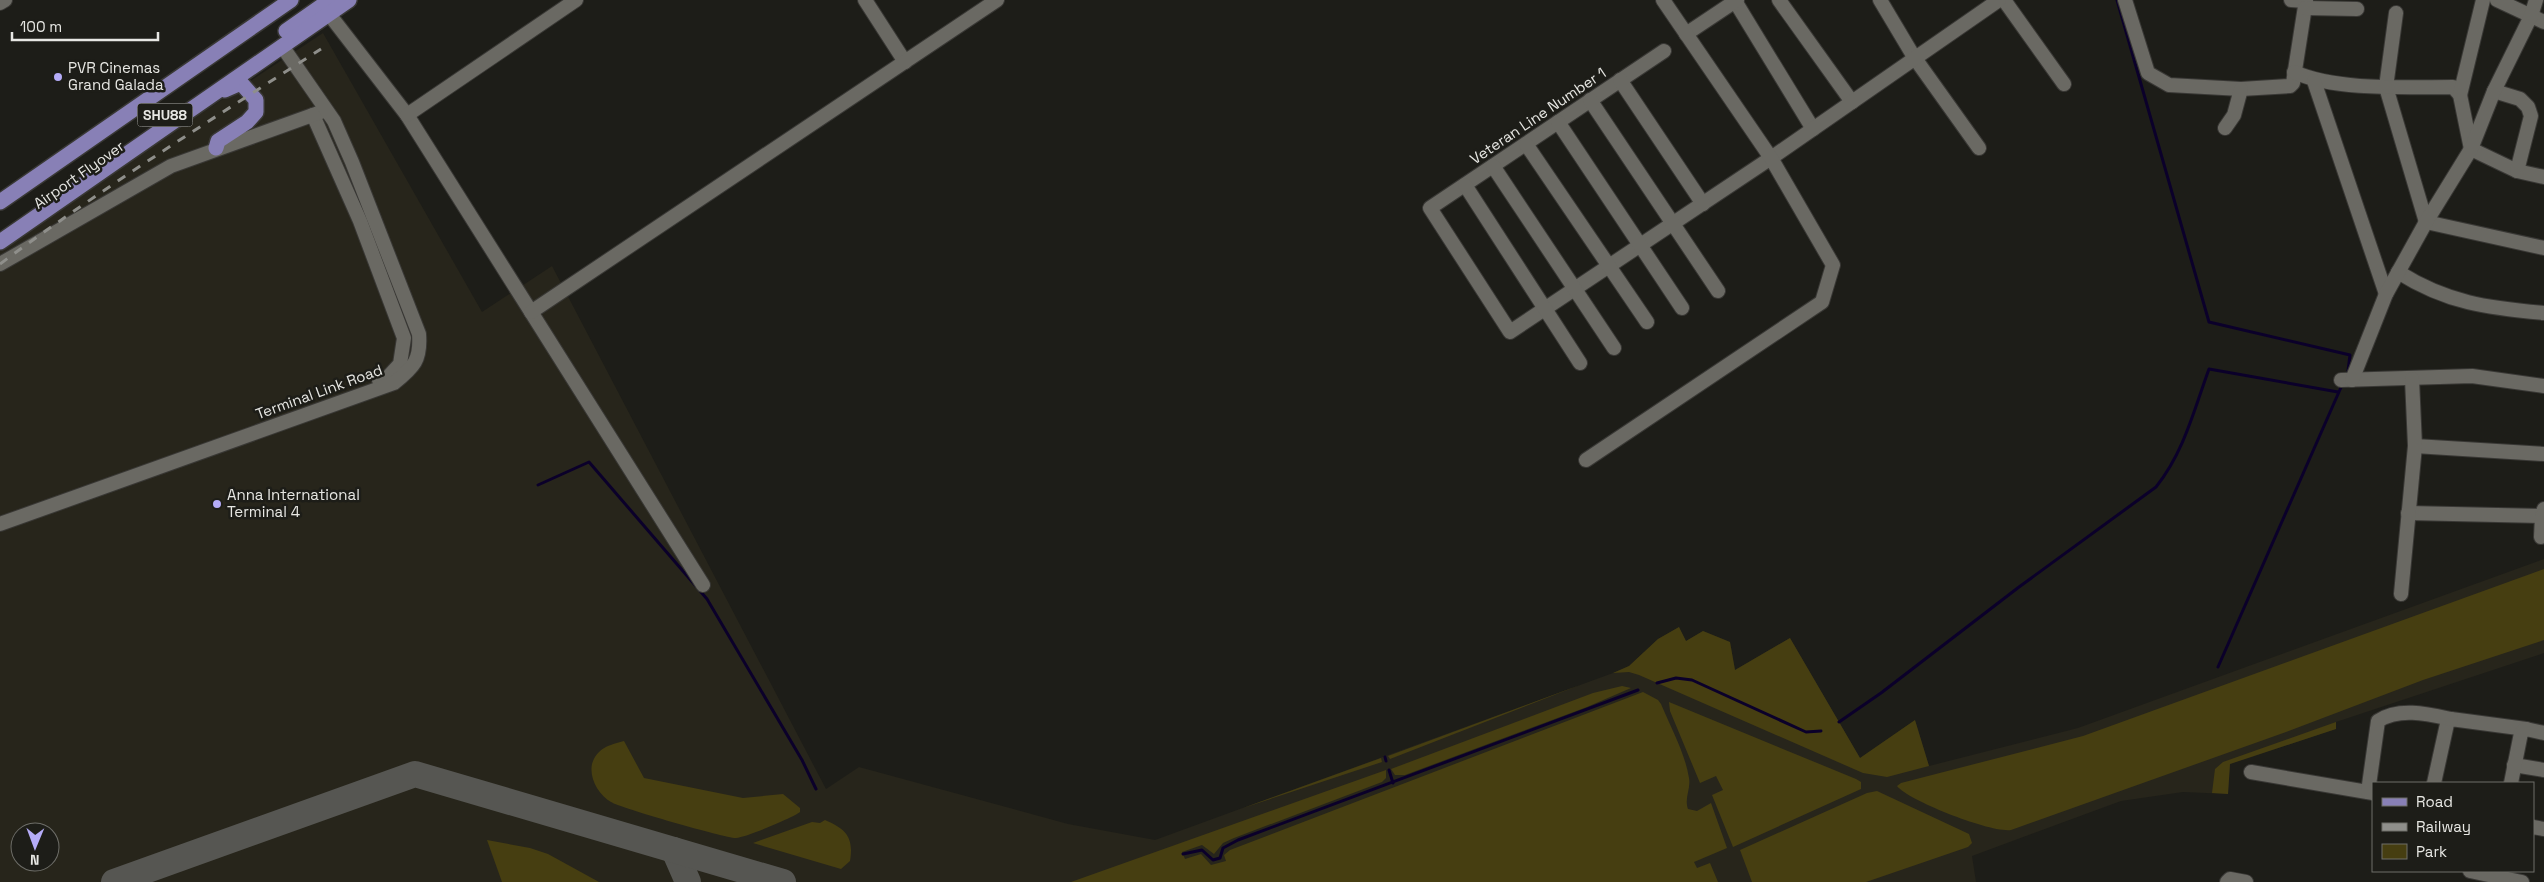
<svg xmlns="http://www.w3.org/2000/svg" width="2544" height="882" font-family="'Space Grotesk',sans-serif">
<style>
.built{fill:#27251b;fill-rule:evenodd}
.green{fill:#463e11}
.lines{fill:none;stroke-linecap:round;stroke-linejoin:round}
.stream{stroke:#0b002a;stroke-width:3}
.taxiway{stroke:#565652;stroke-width:26}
.minor-casing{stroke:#393835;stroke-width:16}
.major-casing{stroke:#393835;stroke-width:18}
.minor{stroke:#6a6963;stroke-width:14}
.major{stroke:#8880b6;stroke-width:15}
.rail{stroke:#8f8f8b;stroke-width:3;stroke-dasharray:9 9;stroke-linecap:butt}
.poi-dot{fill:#b5acf8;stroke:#1d1d18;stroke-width:2}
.labels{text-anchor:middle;stroke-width:5;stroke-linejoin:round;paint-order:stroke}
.shield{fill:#1d1d18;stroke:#aaaaa6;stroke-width:1}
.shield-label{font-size:14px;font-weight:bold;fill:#e7e7e3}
.poi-label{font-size:15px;fill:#e7e7e3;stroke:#1d1d18;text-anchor:start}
.street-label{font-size:15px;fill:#e7e7e3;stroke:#1d1d18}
</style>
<rect width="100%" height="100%" fill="#1d1d18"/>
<path class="built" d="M323,33L482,312L552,266L826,789L859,767L1068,824L1155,840L1613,673L1629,666L1658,639L1679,627L1686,641L1703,631L1730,642L1735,670L1790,638L1860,758L1915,720L1929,766L2078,728L2544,559V653L2336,722V729L2230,764L2228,794L2183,792L2121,801L1972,856L1976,882H0V250L126,163ZM20,832H50V862H20Z"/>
<g class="green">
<path d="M2544,569V640L2423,680L2286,732L2011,830C1991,833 1909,801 1897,786L1901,783L2083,736Z"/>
<path d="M1679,627L1686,641L1703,631L1730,642L1735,670L1790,638L1860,758L1915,720L1929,766L1887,777L1863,773L1639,675L1629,672L1613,673L1629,666L1658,639Z"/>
<path d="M1580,685L1390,759L1388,756Z"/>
<path d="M1622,686L1631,688L1587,707L1405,775H1395L1391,769L1593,693Z"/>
<path d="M1643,692L1658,700L1661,704C1671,728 1685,753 1689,778C1691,789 1684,798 1688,809L1697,811L1711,803L1727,848L1694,862L1697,868L1710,863L1718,882H1071L1386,770V778L1382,782L1234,838L1223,843L1214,854L1202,845L1182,852L1185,859L1201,854L1211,865L1226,861L1224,855L1230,850Z"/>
<path d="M1669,702L1856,779L1861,782V789L1733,847L1712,795L1723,790L1716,776L1700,783L1670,711Z"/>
<path d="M2336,722V729L2230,764L2228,794L2212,793L2215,769L2223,762Z"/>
<path d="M624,741L644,778L743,798L783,794L800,808V812C792,818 747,837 736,838C729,839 620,808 611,802C599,795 589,779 592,764C597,748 609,745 624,741Z"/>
<path d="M1381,758L1382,762L1243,808Z"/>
<path d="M1877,791L1969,834L1972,843L1968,847L1866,882H1752L1740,850L1867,793Z"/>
<path d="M825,820C846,829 854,837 850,861L841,869L753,843L812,822L820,823Z"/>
<path d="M487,840L530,848L548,854L599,882H502Z"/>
</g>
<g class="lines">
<g class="stream">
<path d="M2117,0L2209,322L2350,355L2348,371"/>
<path d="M538,485L589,462L707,599L802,760L816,789"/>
<path d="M2218,667L2342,385"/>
<path d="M1657,683L1676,678L1692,680L1806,732L1821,731"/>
<path d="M1839,722L1881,693L2019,587L2156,487C2184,452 2194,410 2209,369L2338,392"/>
<path d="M1385,757L1386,761"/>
<path d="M1389,770L1393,783"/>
<path d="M1183,854L1202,850L1213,860L1220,858L1223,848L1238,840L1638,690"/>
</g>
<g class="taxiway">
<path d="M674,850L688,882"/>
<path d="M114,882L415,774L783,882"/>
</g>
<g class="minor-casing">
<g id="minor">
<path d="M865,0L905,62"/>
<path d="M1779,0L1852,102"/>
<path d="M1880,0L1914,57L1979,148"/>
<path d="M2004,0L2064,84"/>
<path d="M2125,0L2148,73L2169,85L2241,89L2290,86L2293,83L2306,0"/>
<path d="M2291,0L2306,1"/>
<path d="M2497,0L2544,22"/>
<path d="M1735,1L1813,129"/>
<path d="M0,3L5,0"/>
<path d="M2305,8L2357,9"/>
<path d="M2396,13L2386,87L2426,222L2544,248"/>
<path d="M329,14L407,115L703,585"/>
<path d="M1686,34L1737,0"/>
<path d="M1664,51L1430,208L1510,332L1771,158L1999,0"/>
<path d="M2294,72C2337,91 2405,87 2453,87L2460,95L2471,149L2517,171L2544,177"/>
<path d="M1620,80L1703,204"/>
<path d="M2314,81L2386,294"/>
<path d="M2494,91L2520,99L2528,107L2531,116L2517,171"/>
<path d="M2460,95L2483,0"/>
<path d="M1590,100L1718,291"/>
<path d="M313,115L360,221L404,338L400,364L388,377L379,380"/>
<path d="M407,115L576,0"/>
<path d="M1558,122L1682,308"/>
<path d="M2225,128L2234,115L2241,89"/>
<path d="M1526,144L1647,322"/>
<path d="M1493,166L1614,348"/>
<path d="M1465,185L1580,363"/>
<path d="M0,264L171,166L321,112"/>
<path d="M2398,272C2447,303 2488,308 2544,313"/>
<path d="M531,312L997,0"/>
<path d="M2341,380L2472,376L2544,386"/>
<path d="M2352,380L2386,294L2426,222L2471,149L2494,91L2531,16L2536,0"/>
<path d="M2415,446L2544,454"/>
<path d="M1586,460L1822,302L1833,265L1771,158L1663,0"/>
<path d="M2408,513L2542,516L2544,509"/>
<path d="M0,524L394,383C414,367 421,360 419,334L352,162L334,121L282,46"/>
<path d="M2541,537L2542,516L2544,517"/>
<path d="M2401,594L2415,446L2412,379"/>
<path d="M2514,765L2544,770"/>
<path d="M2251,772L2373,793"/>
<path d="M2434,783L2447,724L2451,719L2526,729"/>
<path d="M2511,783L2521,733L2526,729L2544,733"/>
<path d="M2368,792L2378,721C2399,707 2428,714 2451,719"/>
<path d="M2533,827L2544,829"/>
<path d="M2470,871L2522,882"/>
<path d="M2227,882L2230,879L2246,882"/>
</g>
</g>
<g class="major-casing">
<g id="major">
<path d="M286,31L330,0"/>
<path d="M216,148L218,141L247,122L256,112V100L241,83L225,90"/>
<path d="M0,202L291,0"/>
<path d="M0,242L349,0"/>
</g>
</g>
<use href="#minor" class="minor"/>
<use href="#major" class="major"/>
<path class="rail" d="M0,264C104,187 212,119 321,49"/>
</g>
<g class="poi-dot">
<circle cx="58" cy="77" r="5"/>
<circle cx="217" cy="504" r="5"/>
</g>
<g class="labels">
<rect class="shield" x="137.5" y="103.5" width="55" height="23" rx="4"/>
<g class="shield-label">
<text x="165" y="120">SHU88</text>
</g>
<g class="poi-label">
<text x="68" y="73">PVR Cinemas<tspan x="68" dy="17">Grand Galada</tspan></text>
<text x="227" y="500">Anna International<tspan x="227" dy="17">Terminal 4</tspan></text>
</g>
<g class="street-label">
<text transform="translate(1538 116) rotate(-34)" y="5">Veteran Line Number 1</text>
<text transform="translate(79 175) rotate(-35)" y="5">Airport Flyover</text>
<text transform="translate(319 392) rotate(-20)" y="5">Terminal Link Road</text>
</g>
</g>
<rect x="2372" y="782" width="162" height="90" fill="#1d1d18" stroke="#6e6e69"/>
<rect x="2382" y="798" width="25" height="8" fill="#8880b6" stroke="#6e6e69"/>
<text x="2416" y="807" font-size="15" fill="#e7e7e3">Road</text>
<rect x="2382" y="823" width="25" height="8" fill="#8f8f8b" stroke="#6e6e69"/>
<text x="2416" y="832" font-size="15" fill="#e7e7e3">Railway</text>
<rect x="2382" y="844" width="25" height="15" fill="#463e11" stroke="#6e6e69"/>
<text x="2416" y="857" font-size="15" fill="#e7e7e3">Park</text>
<g transform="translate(35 847) rotate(181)"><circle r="24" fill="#1d1d18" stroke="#6e6e69"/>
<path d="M0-4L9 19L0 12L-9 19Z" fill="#b5acf8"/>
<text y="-8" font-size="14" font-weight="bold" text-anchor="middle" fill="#e7e7e3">N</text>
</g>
<path d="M12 32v8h146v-8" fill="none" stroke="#e7e7e3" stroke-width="2.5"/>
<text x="20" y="32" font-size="15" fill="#e7e7e3" stroke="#1d1d18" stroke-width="4" paint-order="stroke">100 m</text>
</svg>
